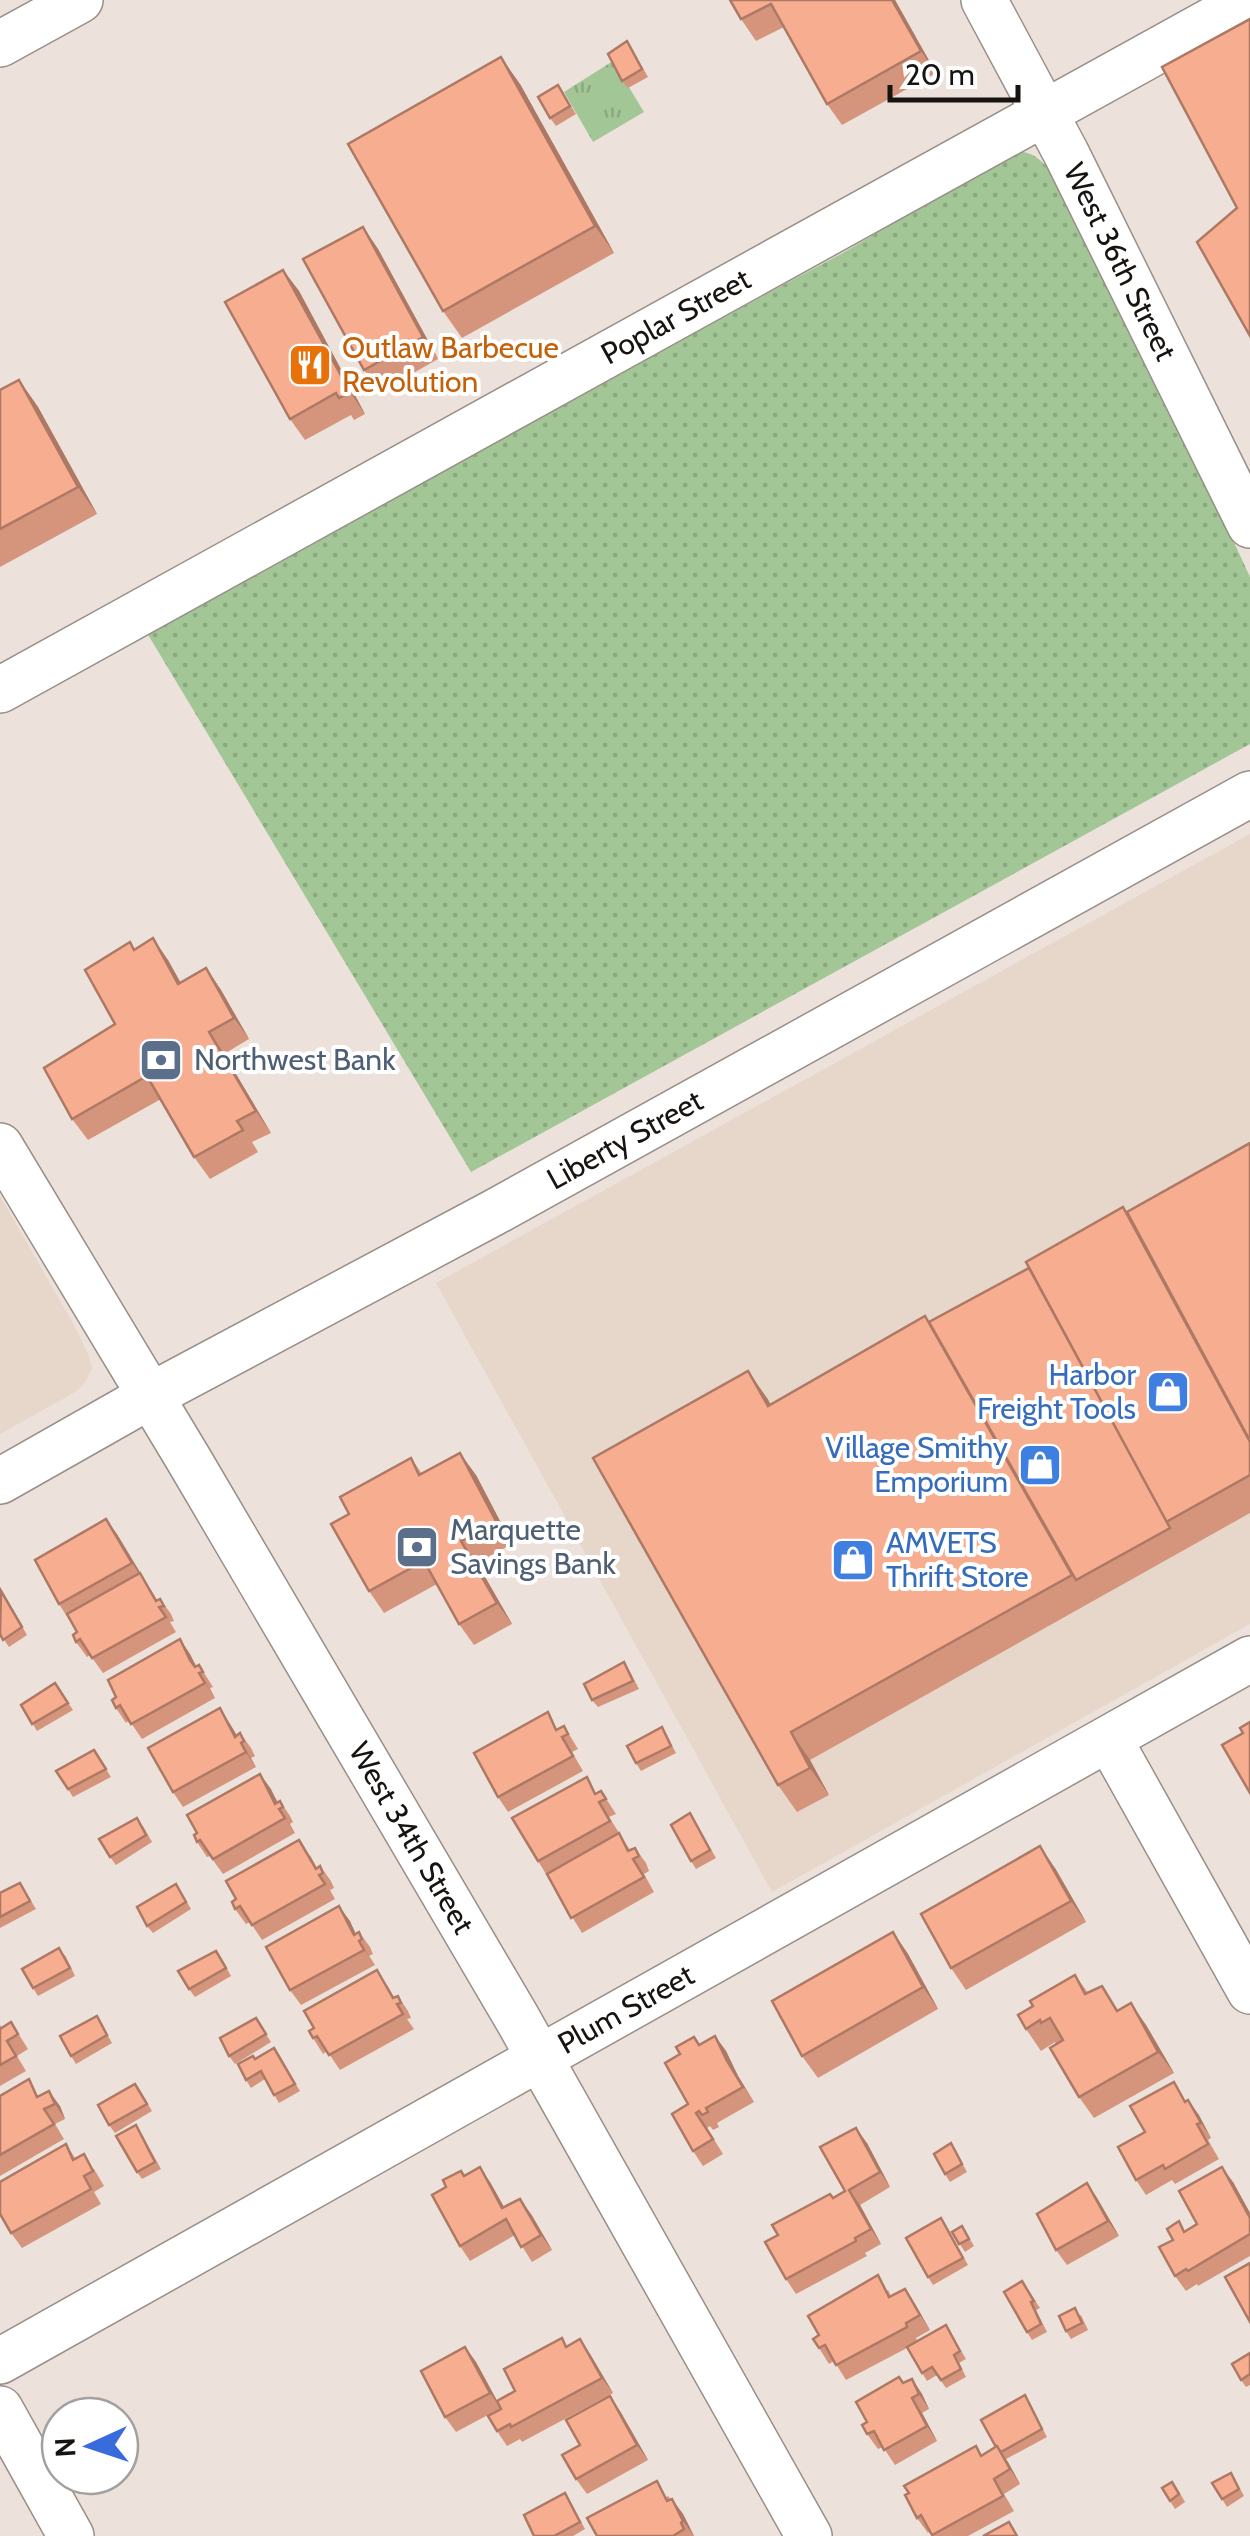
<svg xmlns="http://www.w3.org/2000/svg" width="1250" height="2536" font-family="Cabin,sans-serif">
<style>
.built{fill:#e7d6ca}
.grass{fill:url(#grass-dots)}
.park{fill:url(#park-tufts)}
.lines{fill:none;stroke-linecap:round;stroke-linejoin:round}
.minor-casing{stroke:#998f88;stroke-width:48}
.minor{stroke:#fff;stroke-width:45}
.wall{fill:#d4957c}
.shaded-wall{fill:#ad7965}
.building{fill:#f7ad90;stroke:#ad7965;stroke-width:2.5}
.labels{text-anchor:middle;stroke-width:8;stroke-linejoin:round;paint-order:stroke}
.street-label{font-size:30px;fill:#161310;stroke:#fff}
.food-label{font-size:30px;fill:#c56008;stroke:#fff;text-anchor:start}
.service-label{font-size:30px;fill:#4e5e75;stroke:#fff;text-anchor:start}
.shop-label{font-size:30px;fill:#366cbe;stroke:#fff;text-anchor:end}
</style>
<defs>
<pattern id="grass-dots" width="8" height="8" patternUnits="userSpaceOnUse" patternTransform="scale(2.5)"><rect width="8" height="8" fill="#a2c695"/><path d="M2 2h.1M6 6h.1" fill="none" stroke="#8ba97f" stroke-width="1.8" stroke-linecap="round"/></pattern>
<pattern id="park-tufts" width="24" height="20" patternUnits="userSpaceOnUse" patternTransform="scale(2.5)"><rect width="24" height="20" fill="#a2c695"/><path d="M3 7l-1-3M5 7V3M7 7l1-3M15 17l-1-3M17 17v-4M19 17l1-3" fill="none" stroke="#8ba97f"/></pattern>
</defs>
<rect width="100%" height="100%" fill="#ede2db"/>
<g class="built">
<path d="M1250,834V1624L772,1892L436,1283Z"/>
<path d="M0,1196L74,1325L88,1354L92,1368L85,1383L74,1393L0,1434Z"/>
</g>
<path class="grass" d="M1014,152C1030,150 1039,158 1050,170L1128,312L1250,577V744L471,1172L147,633L645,359L841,254Z"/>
<path class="park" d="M613,61L644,112L593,142L564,92Z"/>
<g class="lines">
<g class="minor-casing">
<g id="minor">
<path id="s1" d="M984,0L1066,153L1250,525"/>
<path d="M0,44L80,0"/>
<path id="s2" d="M0,690L1249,0"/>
<path id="s3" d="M0,1146L189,1460L517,2018L809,2536"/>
<path id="s4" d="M0,1481L150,1396L493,1213L1250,794"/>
<path d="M1109,1739L1250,1991"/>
<path id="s5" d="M0,2361L1250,1659"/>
<path d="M0,2409L71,2536"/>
</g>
</g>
<use href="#minor" class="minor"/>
</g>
<g class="wall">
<path d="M730,0H895L936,73L842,125L827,104L784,27L756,41L741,19Z"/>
<path d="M632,49L648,77L628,88L622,81Z"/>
<path d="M520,84L614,253L462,338L443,311Z"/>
<path d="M558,85L576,114L556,126L550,118Z"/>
<path d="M363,227L378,249L438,359L380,392L364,370Z"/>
<path d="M283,270L299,291L365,414L354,420L351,415L305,440L290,419Z"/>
<path d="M19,380L38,407L97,514L0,567V390Z"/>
<path d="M135,950L168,960L181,983L206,968L221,990L249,1039L224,1054L271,1133L252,1142L258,1152L210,1179L194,1157L161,1099L88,1140L72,1119L115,1024Z"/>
<path d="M1250,1143V1513L810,1760L829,1795L797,1812L778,1785L767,1398L771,1405L929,1322L1029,1268Z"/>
<path d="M411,1458L422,1474L476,1475L512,1544L477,1563L512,1624L474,1645L459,1624L437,1584L384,1613L369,1591L349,1514Z"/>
<path d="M106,1519L157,1600L160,1599L171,1614L174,1621L170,1622L176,1632L103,1673L90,1655L87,1657L76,1642L77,1632L59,1604Z"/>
<path d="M6,1599L27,1635L9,1647L0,1634Z"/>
<path d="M180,1639L196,1666L199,1665L213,1687L210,1688L215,1698L142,1739L129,1720L126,1723L116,1708V1697Z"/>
<path d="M629,1670L639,1689L598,1707L592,1700Z"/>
<path d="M55,1683L73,1710L37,1731L21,1705Z"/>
<path d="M230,1724L237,1736L240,1733L251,1748L255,1756L251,1758L256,1767L183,1807L173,1792Z"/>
<path d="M564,1726L578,1749L572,1752L583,1771L508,1812L498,1797L559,1729Z"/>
<path d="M662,1727L676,1753L641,1771L636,1763Z"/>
<path d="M94,1750L111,1777L73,1797L56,1771Z"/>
<path d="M260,1774L278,1802L280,1801L290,1816L293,1822L290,1824L295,1833L223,1874L210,1856L207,1857L197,1842V1833Z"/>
<path d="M601,1791L616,1814L609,1817L630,1850L635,1848L646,1863L649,1871L644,1874L654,1892L582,1933L538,1861L597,1793Z"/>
<path d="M690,1813L716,1858L696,1869L691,1861Z"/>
<path d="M143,1826L152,1842L116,1865L110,1857Z"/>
<path d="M310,1855L317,1868L320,1866L331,1881L334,1888L330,1890L335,1899L262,1940L250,1922L246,1924L235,1909Z"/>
<path d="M1055,1868L1086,1922L966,1990L951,1968Z"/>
<path d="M20,1883L36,1909L0,1928V1893Z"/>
<path d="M181,1892L191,1909L153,1933L147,1926Z"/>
<path d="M339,1906L356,1934L359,1932L370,1947L373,1954L369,1956L375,1965L301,2005L290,1990Z"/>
<path d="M893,1932L908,1954L938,2009L818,2078L802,2056Z"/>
<path d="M65,1955L75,1976L38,1996L33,1988Z"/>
<path d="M221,1958L231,1976L195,1997L189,1989Z"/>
<path d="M1075,1975L1088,1993L1146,2025L1174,2073L1094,2118L1079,2097L1055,2042L1041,2051L1026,2029L1033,2006Z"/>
<path d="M387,1985L394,1997L398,1996L408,2011L411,2018L407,2019L414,2029L340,2070L327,2051L323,2054L313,2038Z"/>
<path d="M97,2016L112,2043L76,2064L71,2056Z"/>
<path d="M256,2018L271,2042L235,2064L229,2056Z"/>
<path d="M11,2022L28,2049L17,2056L26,2071L0,2086V2025L2,2028Z"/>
<path d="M715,2036L726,2051L738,2076L754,2102L717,2123L719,2127L713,2130L710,2126L707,2128L723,2154L703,2166L693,2151L688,2104L700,2044Z"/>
<path d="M274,2048L300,2091L279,2103L265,2079L251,2088L246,2080L255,2059Z"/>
<path d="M135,2084L152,2111L115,2133L109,2125Z"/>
<path d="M40,2095L60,2106L65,2119L55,2124L64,2139L0,2176V2096Z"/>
<path d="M1188,2100L1211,2138L1208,2140L1219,2159L1175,2184L1172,2180L1146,2195L1136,2180L1145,2132Z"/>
<path d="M141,2133L161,2169L142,2179L137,2172Z"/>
<path d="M867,2143L890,2187L860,2205L881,2244L865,2253L867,2256L796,2294L786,2279L778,2235L833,2198L845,2191Z"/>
<path d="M951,2143L967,2172L950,2182L945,2174Z"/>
<path d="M66,2144L75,2158L94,2169L104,2186L94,2192L101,2204L22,2248L11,2233Z"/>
<path d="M465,2176L490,2182L504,2207L531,2214L552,2250L532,2262L515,2235L470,2261L460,2246Z"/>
<path d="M1233,2182L1250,2213V2256L1198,2286L1197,2284L1186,2291L1175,2276L1173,2240L1197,2224Z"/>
<path d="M1087,2183L1097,2198L1119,2236L1067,2265L1056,2250Z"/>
<path d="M946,2226L968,2265L933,2285L928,2277Z"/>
<path d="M962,2226L974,2246L965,2252L952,2232Z"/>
<path d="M1022,2281L1040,2308L1036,2310L1047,2332L1032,2340L1027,2332Z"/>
<path d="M905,2289L930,2330L916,2338L917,2341L946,2325L966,2359L959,2363L966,2377L946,2388L937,2375L927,2381L907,2348L846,2380L834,2361L829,2364L819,2348L888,2290L891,2296Z"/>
<path d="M1081,2315L1088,2330L1071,2339L1066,2331Z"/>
<path d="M568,2346L590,2354L613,2393L522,2442L520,2439L507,2446L497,2431L501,2408L456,2432L445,2417L465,2347L476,2362L497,2401L515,2391Z"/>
<path d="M1250,2353V2385L1246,2387L1241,2380Z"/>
<path d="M912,2379L922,2394L929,2409L922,2413L937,2441L895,2465L883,2447L878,2449L867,2434V2422L903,2383Z"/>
<path d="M1025,2395L1047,2437L1006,2459L1020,2484L1004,2494L1014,2511L968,2536H933L930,2531L928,2533L917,2518L983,2455L996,2447Z"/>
<path d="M620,2411L648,2460L587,2494L576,2479L580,2445Z"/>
<path d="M1231,2473L1244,2496L1227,2507L1222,2499Z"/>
<path d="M1178,2490L1185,2502L1175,2509L1170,2501Z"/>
<path d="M668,2496L683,2514L694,2536H597Z"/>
<path d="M570,2501L585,2529L573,2536H534Z"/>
</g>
<g class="shaded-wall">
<path d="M892,0H895L936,73L921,51Z"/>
<path d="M501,57L520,84L614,253L595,226Z"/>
<path d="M363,227L378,249L438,359L423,337Z"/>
<path d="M283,270L299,291L365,414L350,392Z"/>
<path d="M19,380L38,407L97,514L78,487Z"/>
<path d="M153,938L168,960L193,1006L178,984Z"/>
<path d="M206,968L221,990L249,1039L234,1018Z"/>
<path d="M209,1032L224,1054L271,1133L256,1111Z"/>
<path d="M748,1371L767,1398L787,1433L768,1406Z"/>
<path d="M460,1453L476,1475L512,1544L497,1523Z"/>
<path d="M106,1519L117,1534L161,1607L132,1563Z"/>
<path d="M461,1541L477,1563L512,1624L497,1603Z"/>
<path d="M180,1639L190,1654L200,1674L215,1698L190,1660Z"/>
<path d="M220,1708L230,1724L256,1767L235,1737Z"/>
<path d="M791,1732L810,1760L829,1795L810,1768Z"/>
<path d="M260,1774L271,1789L280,1808L279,1809L295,1833L275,1804Z"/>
<path d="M1040,1846L1055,1868L1086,1922L1071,1901Z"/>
<path d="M339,1906L350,1921L359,1941L375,1965L354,1935Z"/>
<path d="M893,1932L908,1954L938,2009L923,1987Z"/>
<path d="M1131,2003L1146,2025L1174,2073L1158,2052Z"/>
<path d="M715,2036L726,2051L738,2076L754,2102L727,2061Z"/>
<path d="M49,2091L60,2106L65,2119L55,2104Z"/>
<path d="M1188,2100L1199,2115L1211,2138L1201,2123Z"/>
<path d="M856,2128L867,2143L890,2187L880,2172Z"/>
<path d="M480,2167L490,2182L513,2223L502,2208Z"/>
<path d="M1222,2167L1233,2182L1250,2213V2218Z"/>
<path d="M1087,2183L1097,2198L1119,2236L1108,2221Z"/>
<path d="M849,2190L860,2205L881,2244L871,2229Z"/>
<path d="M520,2199L531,2214L552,2250L541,2235Z"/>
<path d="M905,2289L915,2304L930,2330L920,2315Z"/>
<path d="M580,2339L590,2354L613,2393L602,2378Z"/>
<path d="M465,2347L476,2362L501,2408L490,2393Z"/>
<path d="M912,2379L922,2394L929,2409L919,2394Z"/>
<path d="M610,2396L620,2411L648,2460L637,2445Z"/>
<path d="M912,2398L922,2413L937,2441L927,2426Z"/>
<path d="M997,2446L1008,2462L1020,2484L1010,2469Z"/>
<path d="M672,2499L683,2514L694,2536L683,2521Z"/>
</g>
<g class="building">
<path d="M730,0H892L921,51L827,104L771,4L741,19Z"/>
<path d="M1250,19V336L1197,242L1237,208L1162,67Z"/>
<path d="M627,41L642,69L622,81L608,54Z"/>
<path d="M501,57L595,226L443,311L348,144Z"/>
<path d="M558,85L570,106L550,118L538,97Z"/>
<path d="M363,227L423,337L364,370L303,259Z"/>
<path d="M283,270L350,392L339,398L336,393L290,419L225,302Z"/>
<path d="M19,380L78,487L0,529V390Z"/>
<path d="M153,938L178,984L206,968L234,1018L209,1032L256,1111L237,1121L243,1130L194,1157L147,1076L72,1119L44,1068L115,1024L85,970L130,942L134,950Z"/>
<path d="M1250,1143V1441L1127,1212Z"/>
<path d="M1123,1207L1250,1442V1475L1166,1522L1026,1262Z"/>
<path d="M1029,1268L1170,1528L1076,1580L929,1322Z"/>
<path d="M925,1316L1072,1575L791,1732L810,1768L778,1785L593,1458L748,1371L768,1406Z"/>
<path d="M460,1453L497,1523L461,1541L497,1603L459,1624L424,1561L369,1591L331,1524L349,1514L340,1497L411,1458L419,1475Z"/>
<path d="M106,1519L132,1563L59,1604L35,1560Z"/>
<path d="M140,1573L156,1601L160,1599L164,1606L159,1607L166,1617L92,1658L80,1639L76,1642L73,1635L77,1632L67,1614Z"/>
<path d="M1,1591L22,1627L3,1640L0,1634Z"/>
<path d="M180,1639L190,1660L195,1667L199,1665L203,1672L199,1673L205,1683L131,1724L120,1705L116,1708L112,1700L116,1697L108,1680Z"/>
<path d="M624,1662L633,1681L592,1700L584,1684Z"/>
<path d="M55,1683L68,1703L32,1724L21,1705Z"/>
<path d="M220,1708L235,1737L240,1733L244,1741L241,1743L246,1752L173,1792L148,1748Z"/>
<path d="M548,1712L556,1730L564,1726L568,1734L562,1737L573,1756L498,1797L474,1753Z"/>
<path d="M1250,1722V1793L1222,1745L1243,1733L1240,1728Z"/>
<path d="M662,1727L671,1746L636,1763L627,1746Z"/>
<path d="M94,1750L106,1769L68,1789L56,1771Z"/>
<path d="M260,1774L275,1804L280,1801L283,1807L279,1809L285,1818L213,1859L200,1840L197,1842L194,1835L197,1833L187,1815Z"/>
<path d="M587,1777L595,1794L601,1791L606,1799L599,1802L610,1821L538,1861L512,1818Z"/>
<path d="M690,1813L710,1850L691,1861L671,1825Z"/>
<path d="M137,1818L146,1835L110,1857L99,1839Z"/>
<path d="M619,1833L628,1851L635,1848L639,1856L633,1859L644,1877L571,1918L547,1874Z"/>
<path d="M299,1840L316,1869L320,1866L323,1873L319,1875L325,1884L252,1925L240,1906L235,1909L232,1902L236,1899L226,1881Z"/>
<path d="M1040,1846L1071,1901L951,1968L921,1914Z"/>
<path d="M20,1883L30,1901L0,1917V1893Z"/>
<path d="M176,1884L186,1902L147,1926L137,1907Z"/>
<path d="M339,1906L354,1935L359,1932L362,1939L359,1941L364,1950L290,1990L266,1947Z"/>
<path d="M893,1932L923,1987L802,2056L772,2001Z"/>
<path d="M59,1948L70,1968L33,1988L22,1969Z"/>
<path d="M216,1951L226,1968L189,1989L178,1971Z"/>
<path d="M377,1970L393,1998L398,1996L401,2003L397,2004L403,2014L329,2055L317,2036L313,2038L309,2031L314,2028L304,2011Z"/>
<path d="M1075,1975L1085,1994L1102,1986L1117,2011L1131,2003L1158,2052L1079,2097L1050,2048L1063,2040L1050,2018L1041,2023L1040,2020L1026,2029L1018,2015L1033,2006L1030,2001Z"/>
<path d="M97,2016L107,2035L71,2056L60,2036Z"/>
<path d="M256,2018L266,2034L229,2056L220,2038Z"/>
<path d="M11,2022L18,2034L7,2041L16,2056L0,2065V2029Z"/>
<path d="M715,2036L727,2061L743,2087L706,2108L708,2112L702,2115L699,2111L696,2113L713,2139L693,2151L672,2114L688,2104L665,2063L680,2054L676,2047L694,2037L699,2045Z"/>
<path d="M274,2048L295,2084L274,2095L261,2071L246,2080L238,2064L253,2056L255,2059Z"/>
<path d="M29,2079L37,2097L49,2091L55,2104L44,2109L54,2124L0,2155V2096Z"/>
<path d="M1174,2082L1185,2102L1188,2100L1201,2123L1197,2124L1208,2144L1165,2169L1163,2165L1136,2180L1118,2147L1145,2132L1130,2106Z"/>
<path d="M135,2084L147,2104L109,2125L98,2105Z"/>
<path d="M136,2125L155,2162L137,2172L116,2136Z"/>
<path d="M856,2128L880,2172L849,2190L871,2229L855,2238L856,2241L786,2279L765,2242L778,2235L772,2225L830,2194L833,2198L845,2191L820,2147Z"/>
<path d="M951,2143L962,2164L945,2174L934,2154Z"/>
<path d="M66,2144L73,2160L84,2154L93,2171L84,2176L91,2189L11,2233L0,2214V2182Z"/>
<path d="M480,2167L502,2208L520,2199L541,2235L521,2247L506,2219L460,2246L432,2195L446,2187L443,2180L461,2171L464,2176Z"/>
<path d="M1222,2167L1250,2218V2234L1188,2271L1186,2269L1175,2276L1159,2247L1173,2240L1167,2229L1179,2221L1184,2232L1197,2224L1179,2191Z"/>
<path d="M1087,2183L1108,2221L1056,2250L1037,2214Z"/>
<path d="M941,2218L963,2258L928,2277L906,2238Z"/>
<path d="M962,2226L969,2239L959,2244L952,2232Z"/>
<path d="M1250,2263V2322L1225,2277Z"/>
<path d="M878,2275L889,2297L905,2289L920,2315L906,2323L907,2327L836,2365L825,2345L819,2348L813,2339L819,2335L808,2316Z"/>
<path d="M1022,2281L1034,2301L1031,2302L1041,2324L1027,2332L1004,2292Z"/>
<path d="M1075,2308L1082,2323L1066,2331L1059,2316Z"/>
<path d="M946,2325L960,2351L954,2355L961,2369L941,2380L932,2367L922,2373L907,2347Z"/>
<path d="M562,2338L566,2347L580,2339L602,2378L511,2427L510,2424L497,2431L488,2416L501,2409L497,2401L515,2391L504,2369Z"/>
<path d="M465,2347L490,2393L445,2417L421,2371Z"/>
<path d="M1250,2353V2374L1241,2380L1232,2364Z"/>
<path d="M899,2377L903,2383L912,2379L919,2394L912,2398L927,2426L884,2450L874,2431L867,2434L862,2425L867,2422L856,2402Z"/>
<path d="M1025,2395L1042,2429L1001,2452L996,2447L981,2420Z"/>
<path d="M610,2396L637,2445L576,2479L562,2455L580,2445L566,2420Z"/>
<path d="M976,2446L981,2456L997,2446L1010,2469L994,2479L1003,2496L932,2535L921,2515L917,2518L905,2495L909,2493L904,2486Z"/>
<path d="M1231,2473L1239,2489L1222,2499L1212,2483Z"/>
<path d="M657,2481L667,2501L672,2499L683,2521L681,2523L684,2529L673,2536H597L587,2518Z"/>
<path d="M1172,2482L1179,2494L1170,2501L1162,2488Z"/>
<path d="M565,2493L580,2522L554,2536H534L524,2515Z"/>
<path d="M1009,2522L1017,2536H983Z"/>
</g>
<defs>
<g id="restaurant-square" transform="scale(2.25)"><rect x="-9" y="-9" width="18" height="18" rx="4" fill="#e8710a" stroke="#fff"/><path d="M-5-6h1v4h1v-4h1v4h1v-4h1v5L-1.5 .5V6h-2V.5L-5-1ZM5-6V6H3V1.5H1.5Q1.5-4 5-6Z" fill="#fff"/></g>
<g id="bank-square" transform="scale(2.25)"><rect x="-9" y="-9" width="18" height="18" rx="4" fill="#5c6f8a" stroke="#fff"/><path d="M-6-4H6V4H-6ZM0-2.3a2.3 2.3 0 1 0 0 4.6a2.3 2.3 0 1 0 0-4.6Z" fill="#fff"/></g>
<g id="shop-square" transform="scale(2.25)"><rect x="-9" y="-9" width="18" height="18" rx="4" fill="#3f7fe0" stroke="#fff"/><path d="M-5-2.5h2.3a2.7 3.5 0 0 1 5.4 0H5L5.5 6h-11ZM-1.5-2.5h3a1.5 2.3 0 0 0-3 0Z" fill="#fff"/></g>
</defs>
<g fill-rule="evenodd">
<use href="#restaurant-square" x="310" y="365"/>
<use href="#bank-square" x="161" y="1060"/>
<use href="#shop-square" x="1168" y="1392"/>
<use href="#shop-square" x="1040" y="1465"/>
<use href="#bank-square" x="417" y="1547"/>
<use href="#shop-square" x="853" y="1560"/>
</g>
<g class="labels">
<g class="street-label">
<text dy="10" stroke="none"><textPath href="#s1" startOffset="295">West 36th Street</textPath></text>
<text dy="10" stroke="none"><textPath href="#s2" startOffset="772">Poplar Street</textPath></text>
<text dy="10" stroke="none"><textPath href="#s4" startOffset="712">Liberty Street</textPath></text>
<text dy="10" stroke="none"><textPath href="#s3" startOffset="805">West 34th Street</textPath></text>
<text dy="10" stroke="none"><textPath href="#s5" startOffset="718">Plum Street</textPath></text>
</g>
<g class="food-label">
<text x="342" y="358">Outlaw Barbecue<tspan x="342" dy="34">Revolution</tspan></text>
</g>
<g class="service-label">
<text x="194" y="1070">Northwest Bank</text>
<text x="450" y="1540">Marquette<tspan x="450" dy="34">Savings Bank</tspan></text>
</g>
<g class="shop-label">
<text x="1136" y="1385">Harbor<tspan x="1136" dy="34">Freight Tools</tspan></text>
<text x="1008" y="1458">Village Smithy<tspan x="1008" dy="34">Emporium</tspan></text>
<text x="886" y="1553" text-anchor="start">AMVETS<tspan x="886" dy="34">Thrift Store</tspan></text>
</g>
</g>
<g transform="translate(90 2446) rotate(267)"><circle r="48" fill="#ffffff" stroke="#a2a19f" stroke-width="2.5"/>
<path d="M0-8L18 38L0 25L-18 38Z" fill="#386bdb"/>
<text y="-15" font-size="28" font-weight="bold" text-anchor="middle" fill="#161310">N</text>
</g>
<path d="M890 85v15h128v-15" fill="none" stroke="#161310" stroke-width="5"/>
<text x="905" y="85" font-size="30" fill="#161310" stroke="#ffffff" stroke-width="8" paint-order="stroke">20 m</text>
</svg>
